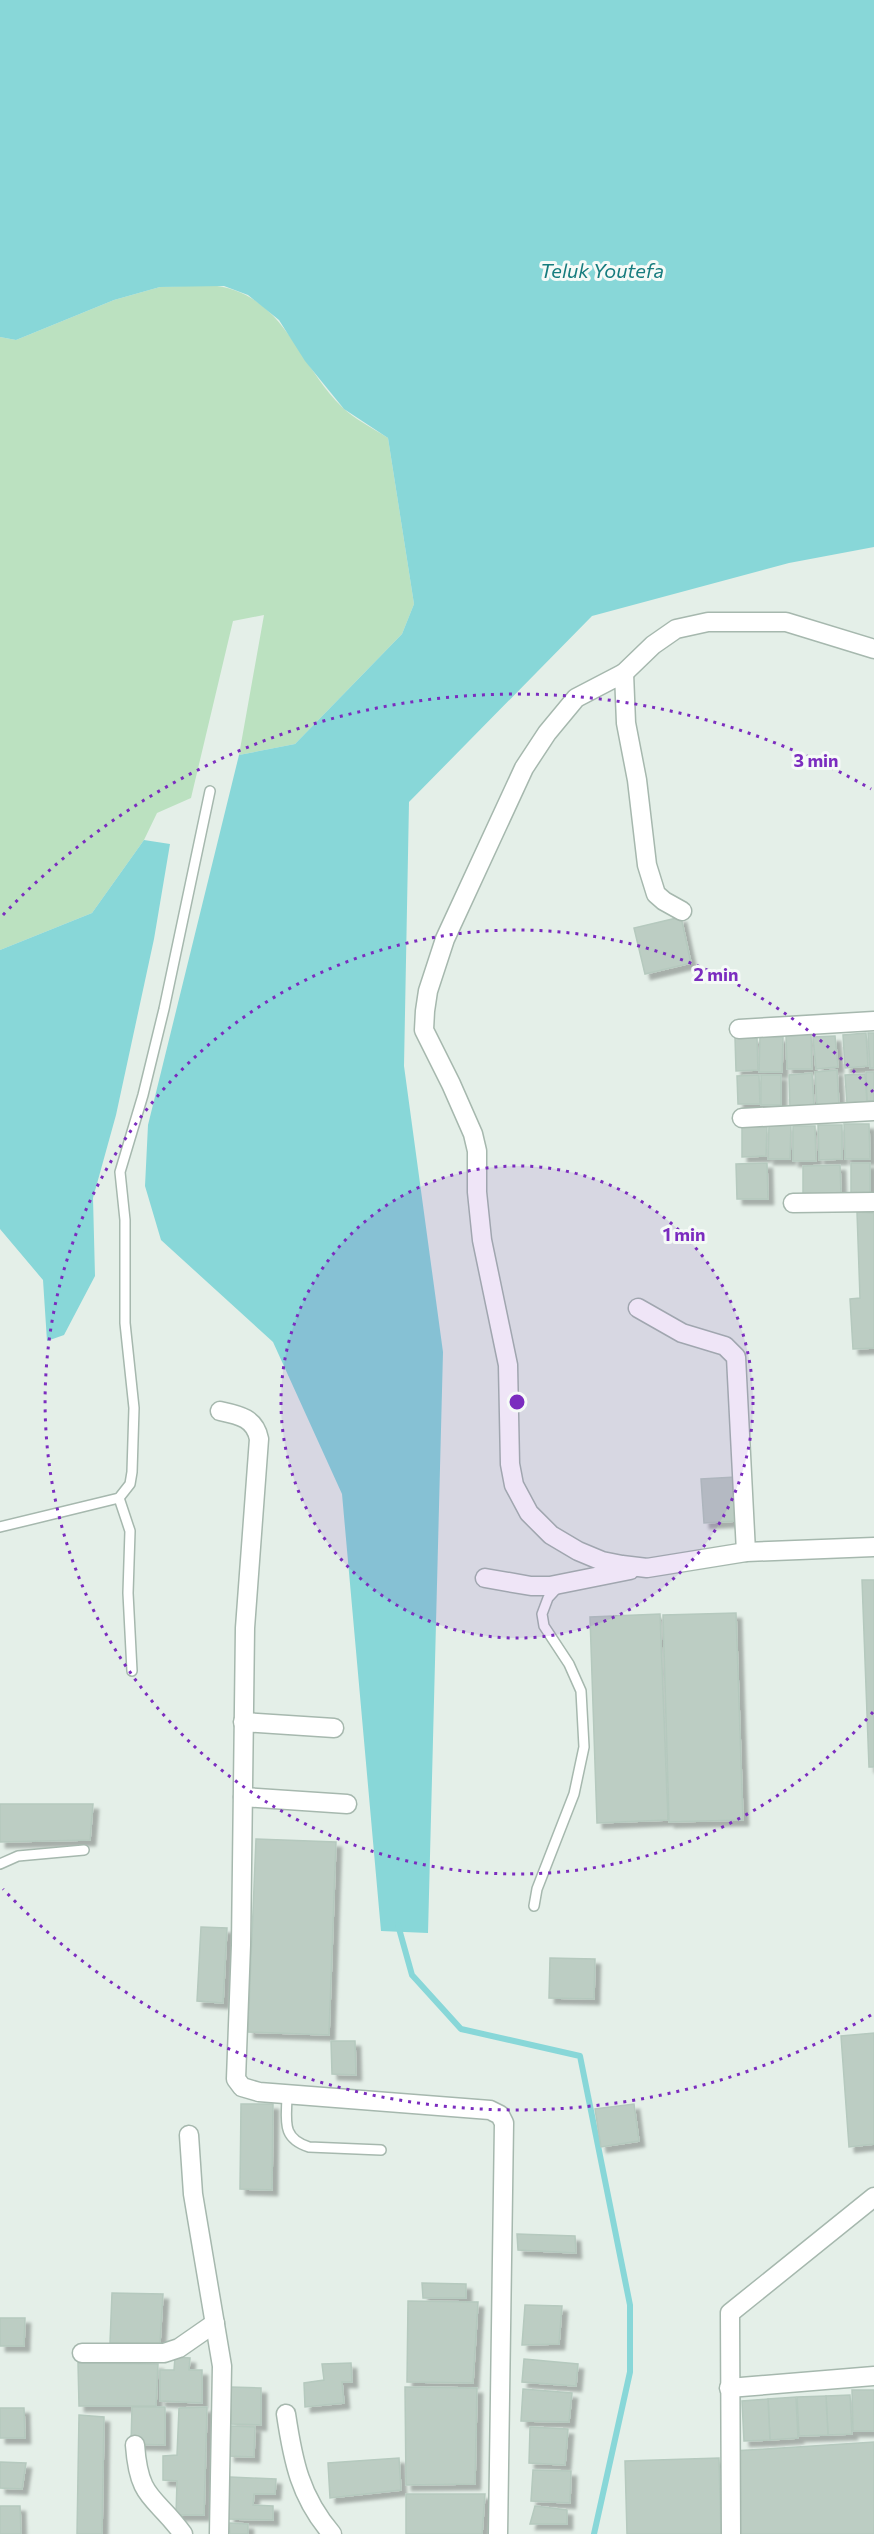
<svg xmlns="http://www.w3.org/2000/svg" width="874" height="2534" font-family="Commissioner,sans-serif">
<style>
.green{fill:#bbe1c0}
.water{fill:#88d7d8}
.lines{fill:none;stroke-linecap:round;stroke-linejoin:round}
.stream{stroke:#88d7d8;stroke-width:6}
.building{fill:#bccdc3;stroke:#b5c9be;stroke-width:1.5;filter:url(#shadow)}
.service-casing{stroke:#a6b8ae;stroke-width:12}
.minor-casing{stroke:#a6b8ae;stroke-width:21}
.service{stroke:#fff;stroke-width:9}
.minor{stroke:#fff;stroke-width:18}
.ring{fill:none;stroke:#7b2cbf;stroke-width:3;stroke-dasharray:3 6}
.labels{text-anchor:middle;stroke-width:6;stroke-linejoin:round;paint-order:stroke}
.water-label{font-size:20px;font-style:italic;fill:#167c7e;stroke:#f5faf7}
.centre{fill:#7b2cbf;stroke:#f5faf7;stroke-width:3}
.ring-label{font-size:18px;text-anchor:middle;font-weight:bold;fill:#7b2cbf;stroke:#f5faf7;stroke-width:6;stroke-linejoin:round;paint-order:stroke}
</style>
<defs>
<filter id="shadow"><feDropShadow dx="5.5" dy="5.5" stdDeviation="1.5" flood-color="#0004"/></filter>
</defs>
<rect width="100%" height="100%" fill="#e4efe8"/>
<path class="green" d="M208,285C283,290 296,362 342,407C354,419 373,428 388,438L414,604L402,634L295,744L239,755L264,615L233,621L191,798L157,813L144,840L92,913L0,950V337L16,340L114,300L160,287Z"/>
<g class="water">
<path d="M0,0H874V547L789,563L592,616L409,802L404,1066L443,1352L428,1933L381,1931L342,1494L273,1342L161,1240L145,1186L148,1125L239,755L295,744L402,634L414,604L388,438L344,409L305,361L279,320L248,295L224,286L160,287L114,300L16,340L0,337Z"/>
<path d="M144,840L170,844L154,939L116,1115L93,1198L95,1276L64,1335L47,1341L43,1280L0,1229V950L92,913Z"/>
</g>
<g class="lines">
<path class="stream" d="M398,1925L412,1975L461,2029L580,2056L630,2305V2372L594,2534"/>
</g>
<g class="building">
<path d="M681,917L691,963L645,974L634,928Z"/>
<path d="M866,1033L868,1066L845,1068L843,1035Z"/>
<path d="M868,1033H874V1068H870Z"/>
<path d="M811,1034L812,1069H787L786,1035Z"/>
<path d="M760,1036L783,1037L782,1072H759Z"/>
<path d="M835,1036L838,1067L816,1069L813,1037Z"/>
<path d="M735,1038H757L758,1070L736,1071Z"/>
<path d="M837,1070L839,1105L817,1107L815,1072Z"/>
<path d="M866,1072H874V1101H867Z"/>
<path d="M812,1073L814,1106L790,1108L789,1075Z"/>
<path d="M865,1074L867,1102L847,1103L845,1075Z"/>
<path d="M759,1075L760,1104H738L737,1076Z"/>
<rect x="761" y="1075" width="20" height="30"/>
<path d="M844,1124H869L870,1159H845Z"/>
<path d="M769,1125H791L790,1159H768Z"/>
<path d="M818,1125H842V1159L819,1160Z"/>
<path d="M793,1126H815L816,1161H793Z"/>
<path d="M742,1127H767L766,1156L742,1157Z"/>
<path d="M767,1163L768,1199H737L736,1164Z"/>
<rect x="851" y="1163" width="19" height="30"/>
<path d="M840,1165L841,1194H803V1166Z"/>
<path d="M857,1212L874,1213V1348L853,1349L850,1299L860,1298Z"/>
<path d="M735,1477L737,1521L704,1523L701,1479Z"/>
<path d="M862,1580H874V1767H869Z"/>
<path d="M736,1613L743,1820L669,1822L663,1615Z"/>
<path d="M660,1614L668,1820L597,1823L590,1617Z"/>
<path d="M0,1804H93L90,1840L0,1842Z"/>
<path d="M256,1839L336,1842L329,2035L248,2032Z"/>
<path d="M201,1927L227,1928L223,2003L197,2001Z"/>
<path d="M550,1958L595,1959L594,1999L549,1998Z"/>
<path d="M874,2033V2144L849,2147L841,2036Z"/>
<path d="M331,2041H355L356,2075L332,2074Z"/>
<path d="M241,2104H273L272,2190L240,2189Z"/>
<path d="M634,2104L639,2141L601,2147L595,2109Z"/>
<path d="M517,2234L575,2236L576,2253L518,2250Z"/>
<path d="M422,2283L466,2284V2298H423Z"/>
<path d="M112,2293L163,2294L160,2343H110Z"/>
<path d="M408,2301L478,2302L473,2383L407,2382Z"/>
<path d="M525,2305L562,2306L559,2344L522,2345Z"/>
<path d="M0,2318H25L24,2346H0Z"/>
<path d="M175,2357L190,2358L189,2370H202V2403L160,2401V2370H174Z"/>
<path d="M524,2359L578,2364L576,2386L522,2382Z"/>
<path d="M78,2363L158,2364L156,2406H79Z"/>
<path d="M351,2363L352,2382H342L344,2403L305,2407L304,2383L324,2380L322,2364Z"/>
<path d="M230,2387L261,2388V2425L231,2424Z"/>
<path d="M405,2387L477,2388L475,2484L406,2485Z"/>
<path d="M523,2389L572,2393L569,2422L521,2421Z"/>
<path d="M852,2390H874V2431H853Z"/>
<path d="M850,2395L852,2434L828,2435L826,2396Z"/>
<path d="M826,2396L828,2435L799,2436L797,2397Z"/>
<path d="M796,2397L798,2438L770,2440L768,2399Z"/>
<path d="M768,2399L770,2440L744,2441L742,2401Z"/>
<path d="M132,2407H165V2445L131,2444Z"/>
<path d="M207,2407L204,2515H176L177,2481L163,2480V2456L177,2455L179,2408Z"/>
<path d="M0,2408H24L25,2438H0Z"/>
<path d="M79,2415L104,2417L102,2534H77Z"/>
<path d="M231,2426L255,2427L254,2457L229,2456Z"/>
<path d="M530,2427L568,2429L565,2465L529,2463Z"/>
<path d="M874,2442V2534H737L733,2451Z"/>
<path d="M399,2458L401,2490L330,2498L328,2463Z"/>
<path d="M719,2458L721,2534H627L625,2461Z"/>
<path d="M0,2462L26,2463L22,2489L0,2488Z"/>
<path d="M533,2470L571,2471L570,2503L531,2501Z"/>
<path d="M230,2477L276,2479L275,2494H254L253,2505L273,2506V2520L229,2519Z"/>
<path d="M406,2494H485L482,2534H406Z"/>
<path d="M0,2506H20L21,2534H0Z"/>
<path d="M535,2506L567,2510V2524H530Z"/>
<path d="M229,2523L248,2524V2534H230Z"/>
</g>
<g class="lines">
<g class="service-casing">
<g id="service">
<path d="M119,1498L130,1531L128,1593L132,1671"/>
<path d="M0,1527L119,1498L130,1484L132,1472L134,1408L125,1323V1220L120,1172L143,1095L164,1009L210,791"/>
<path d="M0,1864L18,1856L84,1850"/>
<path d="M534,1906L537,1889L574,1794L584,1747L581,1691L569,1664L544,1626L542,1614L548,1598L559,1586"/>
<path d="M287,2094C287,2119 280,2138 309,2147L381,2150"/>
</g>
</g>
<g class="minor-casing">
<g id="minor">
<path d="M624,673L653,645L676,629L708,622H786L874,649"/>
<path d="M682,911L664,901L656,894L647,865L637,780L626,723L624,673L576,698L547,733L524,768L445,939L428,991L425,1011L424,1030L451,1084L473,1134L477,1151V1192L482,1240L508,1365L510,1464L514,1485L529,1513L551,1535L578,1551L602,1561L622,1565L647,1568L746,1552L874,1547"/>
<path d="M739,1029L874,1021"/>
<path d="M742,1118L874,1111"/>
<path d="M793,1203L874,1202"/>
<path d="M638,1308L682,1333L725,1346L736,1357L746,1552"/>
<path d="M220,1411C239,1415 255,1418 259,1439L245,1628L241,1945L236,2079L242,2087L259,2092L490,2110L500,2115L504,2123L498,2534"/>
<path d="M485,1578L531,1586H550L630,1570"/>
<path d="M243,1722L334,1728"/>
<path d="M243,1797L347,1804"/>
<path d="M189,2135L193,2194L222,2366L219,2534"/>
<path d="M82,2353H164L179,2348L215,2323"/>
<path d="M729,2388L874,2376"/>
<path d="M286,2414C293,2461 300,2497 332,2534"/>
<path d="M135,2445C139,2501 155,2495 183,2534"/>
<path d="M731,2534L730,2313L874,2197"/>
</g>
</g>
<use href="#service" class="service"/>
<use href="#minor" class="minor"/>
</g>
<circle cx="517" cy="1402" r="236" fill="#7b2cbf" fill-opacity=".12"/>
<g class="ring">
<circle cx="517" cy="1402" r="236"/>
<path d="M873 1712A472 472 0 1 1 873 1092"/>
<path d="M871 2015A708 708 0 0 1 3 1889M3 915A708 708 0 0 1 871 789"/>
</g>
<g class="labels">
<g class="water-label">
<text x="602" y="278">Teluk Youtefa</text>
</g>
</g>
<circle cx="517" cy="1402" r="9" class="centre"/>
<g class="ring-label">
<text x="816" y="767">3 min</text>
<text x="716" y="981">2 min</text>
<text x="684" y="1241">1 min</text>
</g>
</svg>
